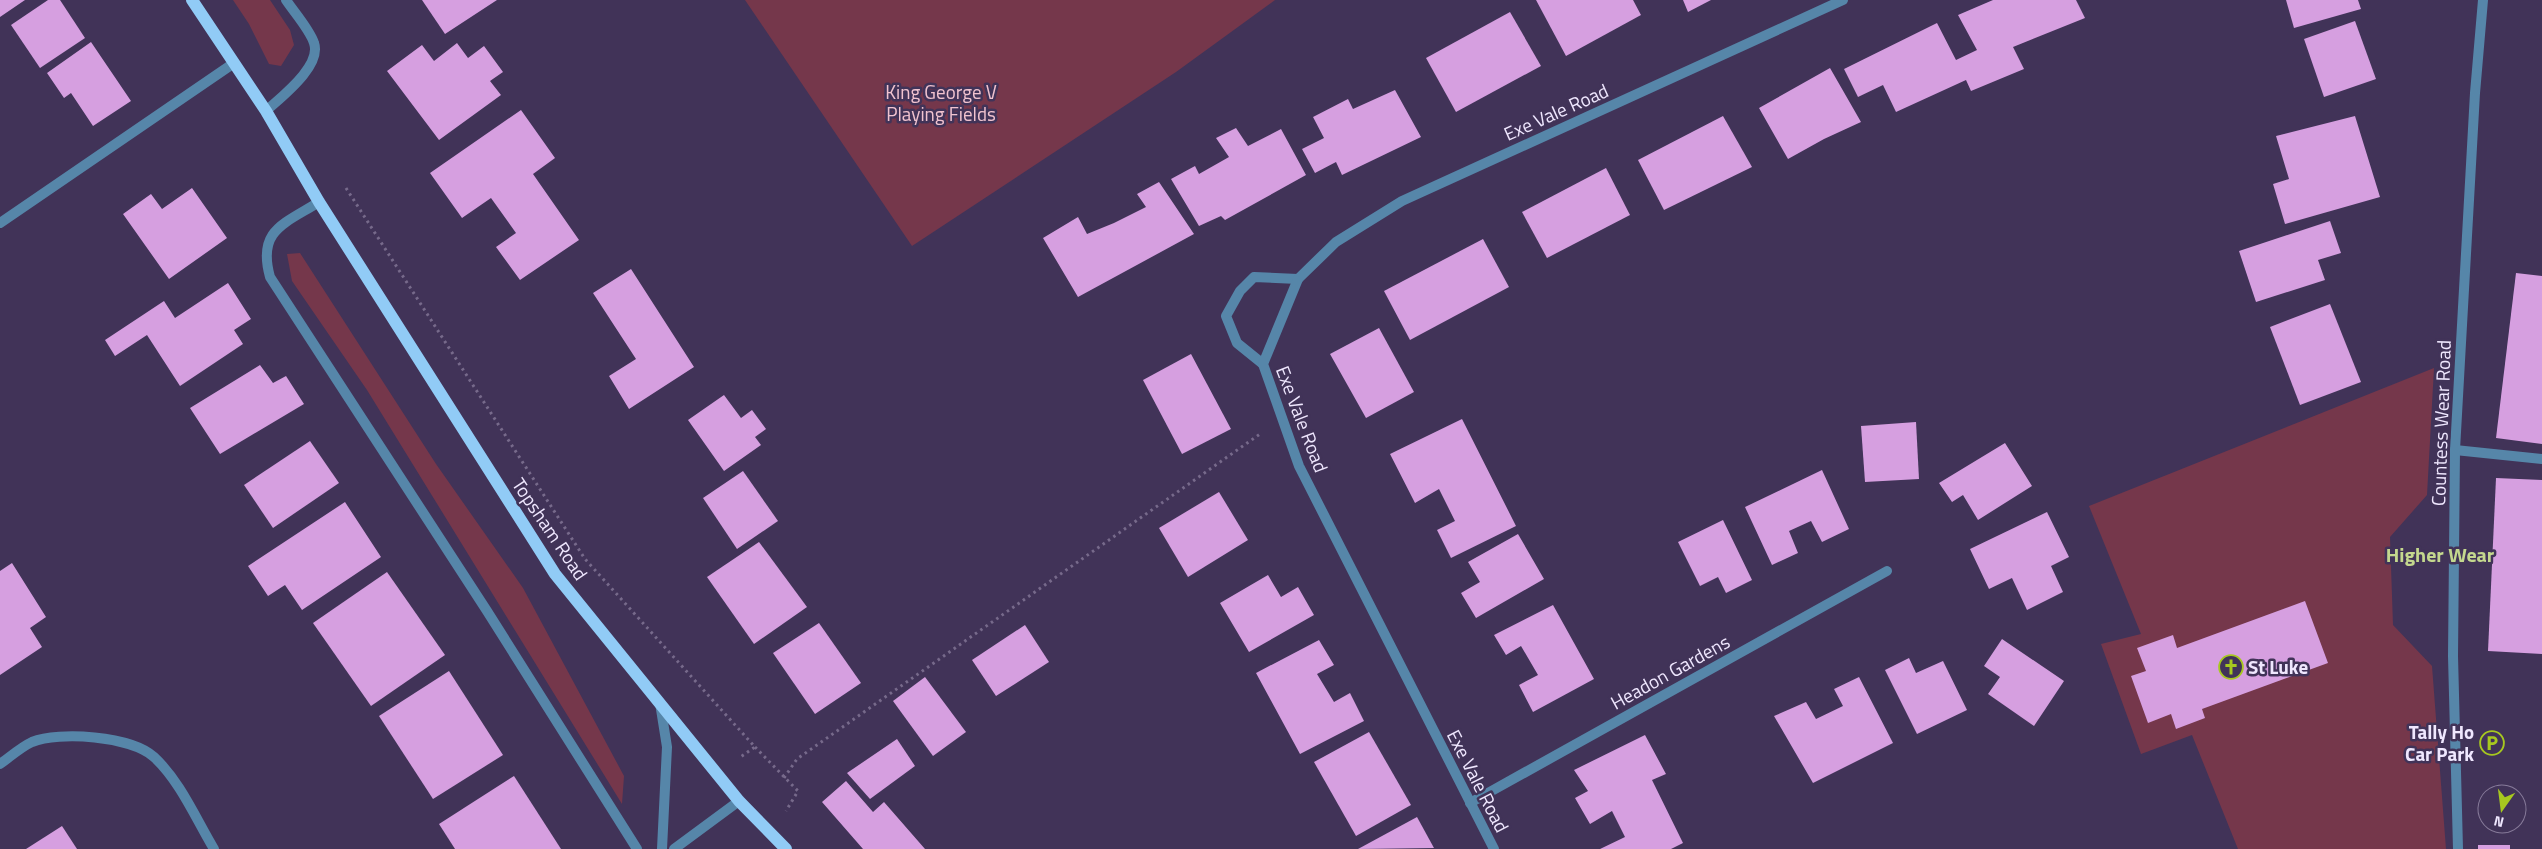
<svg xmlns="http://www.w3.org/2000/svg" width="2542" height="849" font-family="'Titillium Web',sans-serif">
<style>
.green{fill:#75374b}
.building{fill:#d69fe0}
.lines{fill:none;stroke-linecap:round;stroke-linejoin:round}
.path{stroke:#776a8b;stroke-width:3;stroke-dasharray:2.5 4;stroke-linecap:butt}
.service{stroke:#5686a9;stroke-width:10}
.minor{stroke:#5686a9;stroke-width:10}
.primary{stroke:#91cbf6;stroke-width:12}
.labels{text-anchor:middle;stroke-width:5;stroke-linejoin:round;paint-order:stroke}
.park-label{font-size:19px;fill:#f1c3cf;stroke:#413358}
.street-label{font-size:19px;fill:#efe7fe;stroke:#413358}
.poi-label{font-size:19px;font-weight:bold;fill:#efe7fe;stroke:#413358;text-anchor:start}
.neighbourhood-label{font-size:20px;font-weight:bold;fill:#c4d88e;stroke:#413358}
</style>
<rect width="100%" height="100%" fill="#413358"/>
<g class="green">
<path d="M233,0H270L290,30L294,45L281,66L269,64L249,24Z"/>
<path d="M745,0H1275L1176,72L912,246Z"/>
<path d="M300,253L436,464L523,588L624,776L622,804L367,390L292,281L287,254Z"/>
<path d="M2434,368L2427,495L2390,537L2393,625L2432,666L2446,849H2238L2192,735L2141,754L2101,644L2141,634L2089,506Z"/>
</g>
<g class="building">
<path d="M0,0H25L0,17Z"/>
<path d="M48,0H60L85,38L40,68L11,25Z"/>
<path d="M422,0H497L445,34Z"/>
<path d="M1536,0H1633L1641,15L1566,56Z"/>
<path d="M1683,0H1711L1688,12Z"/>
<path d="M1993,0H2076L2085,18L2013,47L2024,69L1971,91L1966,80L1896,112L1883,85L1858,97L1844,69L1937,23L1956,60L1977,50L1958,15Z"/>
<path d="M2286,0H2358L2361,9L2294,28Z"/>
<path d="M1510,12L1541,66L1456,112L1426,58Z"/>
<path d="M2355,21L2376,79L2324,97L2304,39Z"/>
<path d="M91,42L131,101L93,126L71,93L64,98L47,73Z"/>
<path d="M457,43L468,58L484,46L503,72L490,81L501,95L439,140L387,71L422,45L434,61Z"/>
<path d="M1830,68L1861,122L1824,139L1788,159L1759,108Z"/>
<path d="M1395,90L1421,137L1342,175L1336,162L1315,173L1302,149L1324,138L1313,117L1348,99L1353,109Z"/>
<path d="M521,110L555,158L533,174L579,240L520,280L496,247L516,233L491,198L462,218L430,173Z"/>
<path d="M1723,116L1752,167L1664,210L1638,160Z"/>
<path d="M2355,116L2380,197L2285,224L2273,184L2289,179L2276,136Z"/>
<path d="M1236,128L1248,146L1281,129L1306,175L1225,220L1221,216L1199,226L1171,179L1195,166L1199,174L1229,157L1216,138Z"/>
<path d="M1606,168L1630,215L1547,258L1522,212Z"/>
<path d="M1159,182L1194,234L1078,297L1043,238L1078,217L1087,234L1114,223L1146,207L1137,194Z"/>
<path d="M192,188L227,238L169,279L123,214L151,194L162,209Z"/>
<path d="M2330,221L2341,253L2318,260L2325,280L2256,302L2239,251Z"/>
<path d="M1483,239L1509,287L1410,340L1384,291Z"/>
<path d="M631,269L694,367L629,409L609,376L636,359L593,293Z"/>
<path d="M2516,273L2542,276V444L2496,438Z"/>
<path d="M228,283L251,319L234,330L243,344L180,386L147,335L115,356L105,340L164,301L175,318Z"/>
<path d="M2330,304L2361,382L2300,405L2270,327Z"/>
<path d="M1379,328L1414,392L1366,418L1330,354Z"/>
<path d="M1191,354L1231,429L1182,454L1143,380Z"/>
<path d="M260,365L273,383L286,376L304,404L220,454L190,408Z"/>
<path d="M724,395L741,418L752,410L766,429L755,437L761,445L724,471L688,420Z"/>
<path d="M1462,419L1516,526L1451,558L1437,530L1455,521L1439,489L1415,503L1390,454Z"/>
<path d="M1916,422L1919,479L1865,482L1861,426Z"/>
<path d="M310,441L339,483L273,528L244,485Z"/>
<path d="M2005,443L2032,486L1978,520L1963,495L1952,502L1939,483Z"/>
<path d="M1822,470L1849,529L1822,542L1811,521L1789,531L1798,553L1772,565L1745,507Z"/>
<path d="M743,471L778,521L737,549L703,498Z"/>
<path d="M2496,478L2542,480V654L2488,651Z"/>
<path d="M1219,492L1248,540L1188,577L1159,528Z"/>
<path d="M345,502L381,557L302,610L285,585L268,596L248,566Z"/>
<path d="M2047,512L2069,557L2051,566L2063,592L2027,610L2012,578L1989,589L1970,549Z"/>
<path d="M1723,520L1752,580L1726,593L1718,577L1700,586L1678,542Z"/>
<path d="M1518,534L1544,579L1476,618L1461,593L1480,582L1468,562Z"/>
<path d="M759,542L807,607L754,644L707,577Z"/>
<path d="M12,563L46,617L30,628L42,647L0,675V571Z"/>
<path d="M387,572L445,655L371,706L313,623Z"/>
<path d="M1268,575L1281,597L1298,587L1314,615L1249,652L1220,603Z"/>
<path d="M2305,601L2328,663L2202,709L2205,718L2176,729L2171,714L2148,723L2131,676L2146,671L2137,648L2173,635L2177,648Z"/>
<path d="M1553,605L1594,679L1533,712L1519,685L1538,675L1521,646L1506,655L1494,635Z"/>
<path d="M819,623L861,683L815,714L773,653Z"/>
<path d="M1025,625L1049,662L996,696L972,660Z"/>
<path d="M2002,639L2064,681L2034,726L1988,694L2000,677L1984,666Z"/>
<path d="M1319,640L1334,665L1317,674L1334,702L1350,693L1364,721L1300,754L1256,673Z"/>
<path d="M1909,658L1916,673L1943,661L1967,710L1917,734L1885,670Z"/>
<path d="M449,671L503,755L433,799L379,716Z"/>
<path d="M925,677L966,732L933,756L893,701Z"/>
<path d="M1859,677L1893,743L1813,783L1774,716L1806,702L1816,719L1843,706L1834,689Z"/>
<path d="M1369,732L1411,805L1356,836L1314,762Z"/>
<path d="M1645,735L1666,774L1652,780L1683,843L1671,849H1600L1625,837L1612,811L1590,824L1575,798L1588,791L1574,770Z"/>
<path d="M897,739L915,766L870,799L847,773Z"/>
<path d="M514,776L561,849H455L439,824Z"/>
<path d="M846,781L873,812L884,802L925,849H863L822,802Z"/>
<path d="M1417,817L1434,848L1358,849Z"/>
<path d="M62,826L77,849H26Z"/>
<rect x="2478" y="845" width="32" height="4"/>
</g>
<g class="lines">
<g class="path">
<path d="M346,188L585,559L755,747L739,758"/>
<path d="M755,747L798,791L786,811"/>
<path d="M784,778L797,759L1260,434"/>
</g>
<g class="service">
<path d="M0,223L234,63"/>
<path d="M1263,364L1237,343L1226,316L1240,291L1254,277L1298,279"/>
</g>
<g class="minor">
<path d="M266,111C281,97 322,66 314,43C310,30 294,12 286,0"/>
<path d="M319,202C284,224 257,230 270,277L487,611L637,849"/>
<path d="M2455,450L2542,459"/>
<path d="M660,703L667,747L662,849"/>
<path d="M0,764C10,757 21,747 32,742C59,731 131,736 154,757C180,781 196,819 214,849"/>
<path d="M1470,803L1887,571"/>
<path d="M674,849L739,801"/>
<path d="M1494,849L1299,466L1263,364L1298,279L1336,242L1402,201L1843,0"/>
<path d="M2458,849L2453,656L2455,450L2475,93L2483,0"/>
</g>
<path class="primary" d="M192,0L266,111L319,202L555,574L739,801L786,849"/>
</g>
<defs>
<g id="church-ring" transform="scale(1.25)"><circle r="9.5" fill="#413358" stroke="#a7c81f" stroke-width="1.5"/><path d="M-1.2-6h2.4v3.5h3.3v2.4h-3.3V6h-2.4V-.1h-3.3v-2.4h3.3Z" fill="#a7c81f"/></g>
<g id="parking-ring" transform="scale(1.25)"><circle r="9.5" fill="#413358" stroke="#a7c81f" stroke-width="1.5"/><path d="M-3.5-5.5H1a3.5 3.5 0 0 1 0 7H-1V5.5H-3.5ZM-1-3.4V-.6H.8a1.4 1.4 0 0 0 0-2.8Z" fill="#a7c81f"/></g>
</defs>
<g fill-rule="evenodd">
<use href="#church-ring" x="2231" y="667"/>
<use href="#parking-ring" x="2492" y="743"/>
</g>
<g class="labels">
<g class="park-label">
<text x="941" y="99">King George V<tspan x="941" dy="22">Playing Fields</tspan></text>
</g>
<g class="street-label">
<text transform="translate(1556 112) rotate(-24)" y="7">Exe Vale Road</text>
<text transform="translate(1302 419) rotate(69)" y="7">Exe Vale Road</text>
<text transform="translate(2441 423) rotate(-88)" y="7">Countess Wear Road</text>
<text transform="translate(550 529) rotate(56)" y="7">Topsham Road</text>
<text transform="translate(1670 672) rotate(-29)" y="7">Headon Gardens</text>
<text transform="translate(1478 781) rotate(63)" y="7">Exe Vale Road</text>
</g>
<g class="poi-label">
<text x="2248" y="674">St Luke</text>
<text x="2474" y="739" text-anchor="end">Tally Ho<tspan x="2474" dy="22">Car Park</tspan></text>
</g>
<g class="neighbourhood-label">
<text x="2440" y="562">Higher Wear</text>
</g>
</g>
<g transform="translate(2502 809) rotate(194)"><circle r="24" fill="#413358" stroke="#877b9a"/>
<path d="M0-4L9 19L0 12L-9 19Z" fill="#a7c81f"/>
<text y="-8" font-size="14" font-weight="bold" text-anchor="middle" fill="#efe7fe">N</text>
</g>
</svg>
